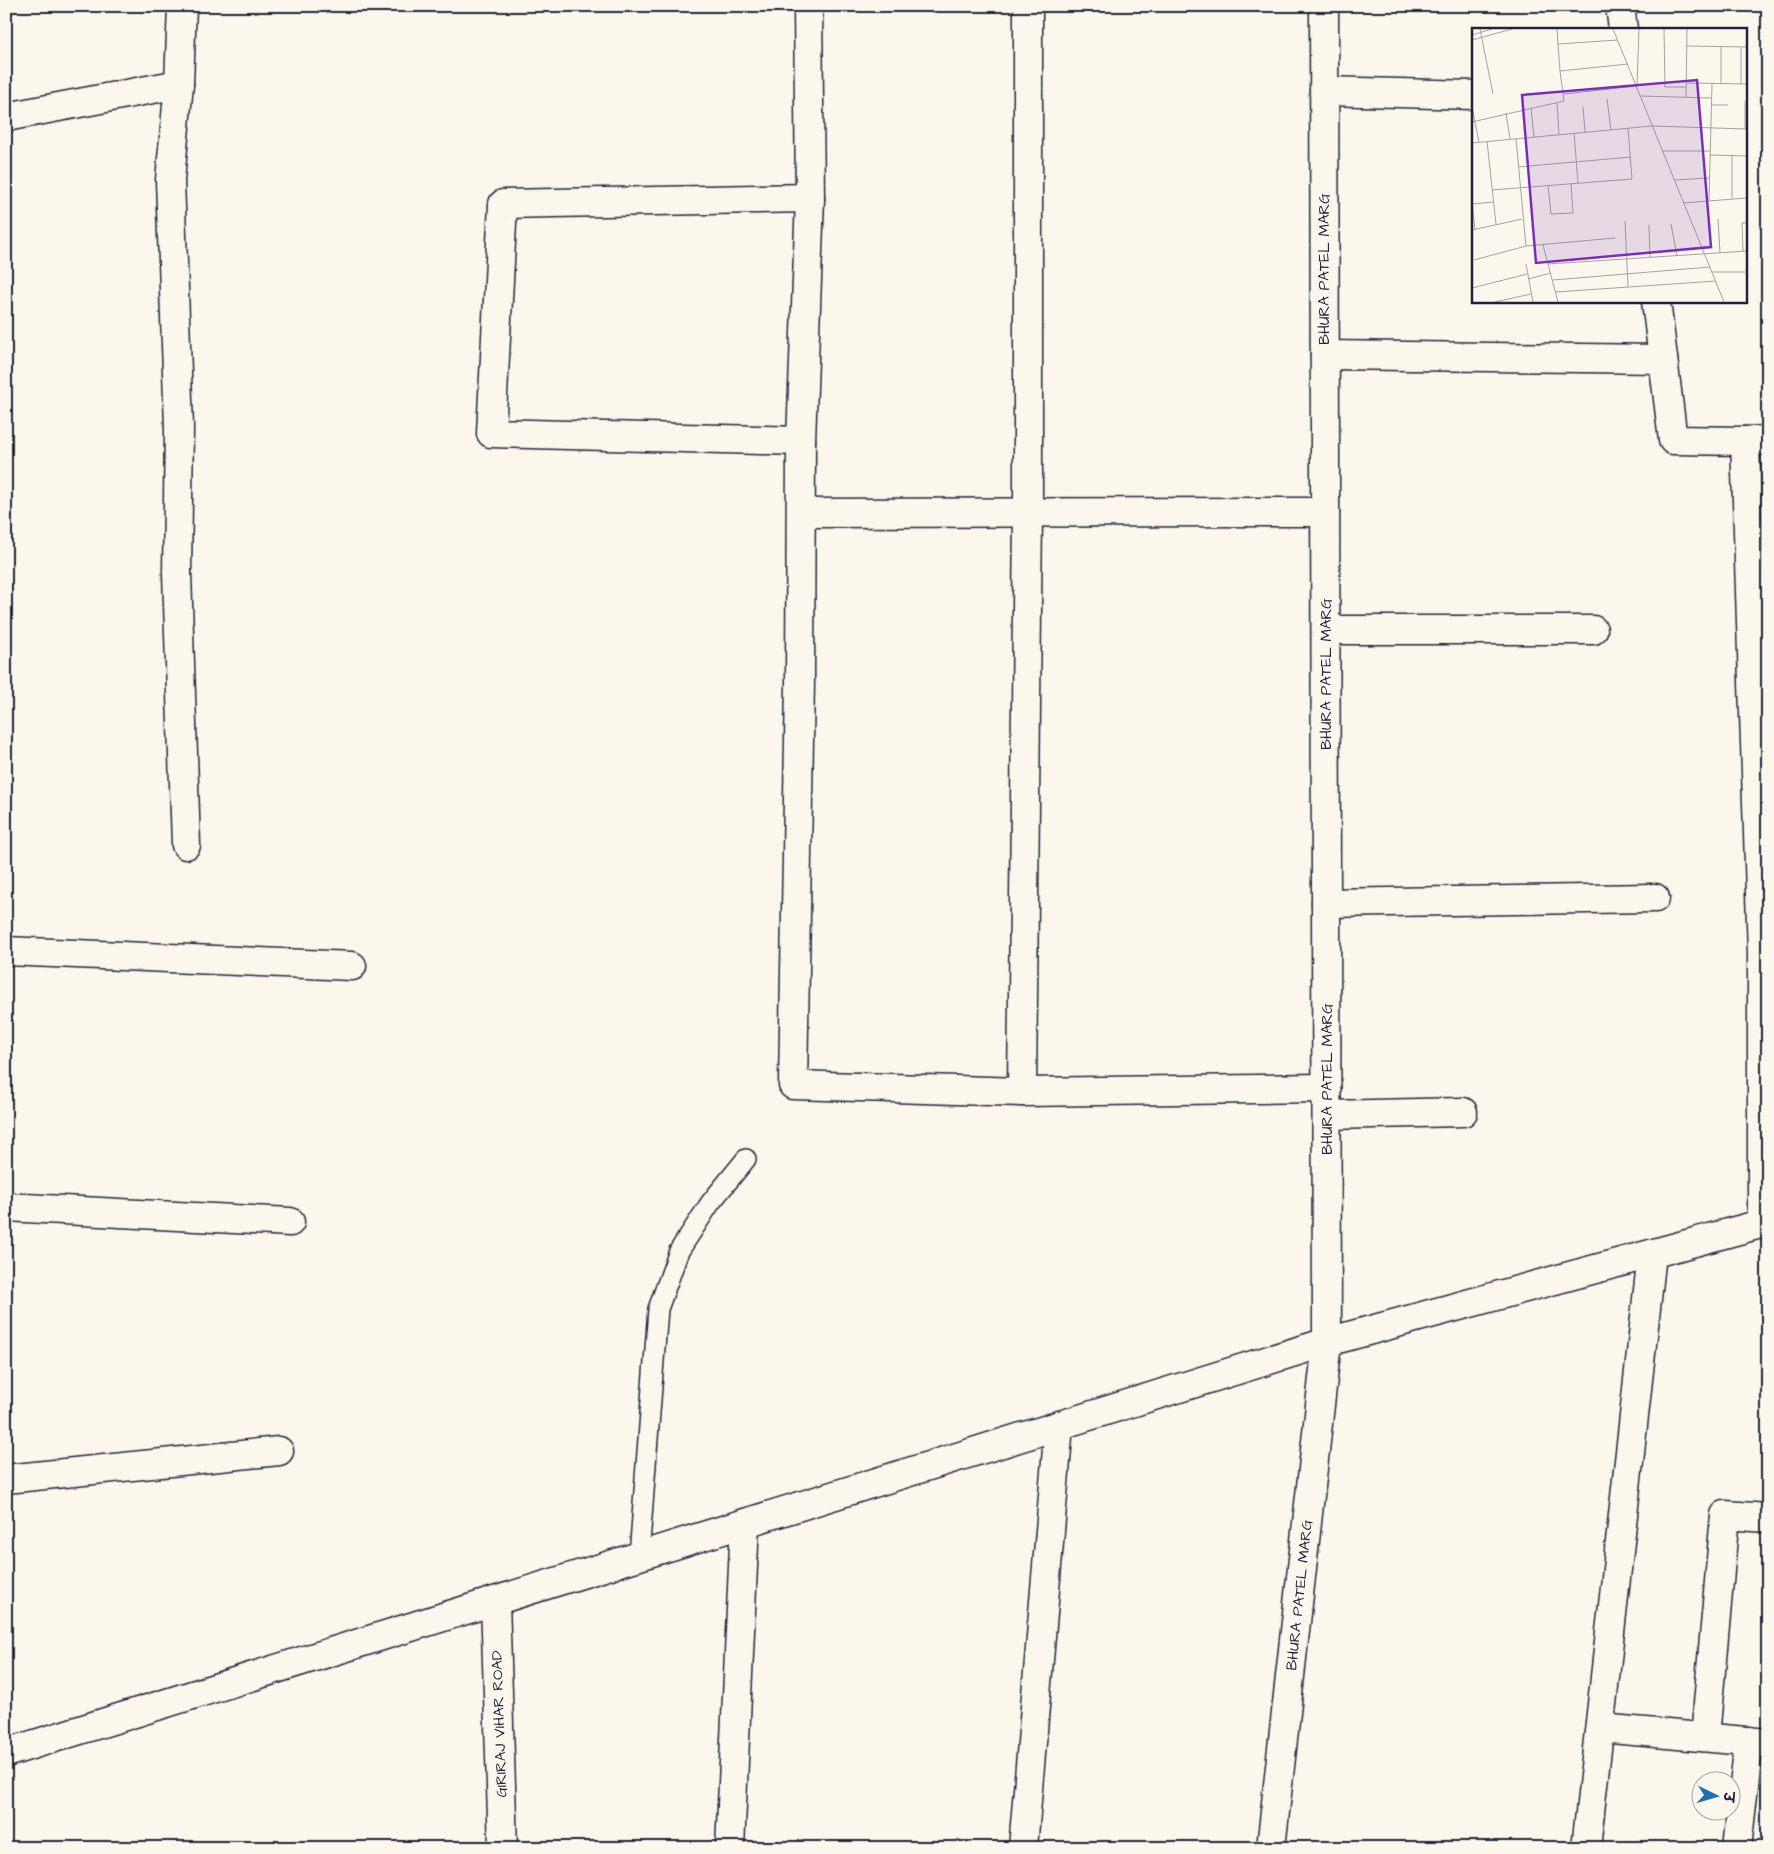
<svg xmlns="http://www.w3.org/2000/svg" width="1774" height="1854" font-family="'Architects Daughter','Playpen Sans Deva',sans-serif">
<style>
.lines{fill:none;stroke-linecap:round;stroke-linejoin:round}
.service-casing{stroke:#22223b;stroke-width:22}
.minor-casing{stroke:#22223b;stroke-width:31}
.service{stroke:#fbf7ec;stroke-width:19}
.minor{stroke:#fbf7ec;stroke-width:28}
.labels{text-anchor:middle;stroke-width:4;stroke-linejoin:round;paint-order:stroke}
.street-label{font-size:15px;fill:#22223b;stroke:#fbf7ec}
.inset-road{fill:none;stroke:#a4a2a5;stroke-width:1}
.view{fill:#7b2cbf;fill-opacity:0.15;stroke:#7b2cbf;stroke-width:2.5}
.inset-edge{fill:none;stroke:#22223b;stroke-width:2.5}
</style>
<rect width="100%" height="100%" fill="#fbf7ec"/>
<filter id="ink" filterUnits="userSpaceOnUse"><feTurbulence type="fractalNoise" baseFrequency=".02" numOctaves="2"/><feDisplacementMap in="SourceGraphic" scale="10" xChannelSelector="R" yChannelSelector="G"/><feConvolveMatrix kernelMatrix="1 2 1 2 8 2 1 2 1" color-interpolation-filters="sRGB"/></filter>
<g filter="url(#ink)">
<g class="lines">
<g class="service-casing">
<path id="service" d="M639,1556L658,1309L679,1251L711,1202L746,1159"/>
</g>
<g class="minor-casing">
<g id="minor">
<path d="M182,6L179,84L170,180L179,427L177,573L186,845"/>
<path d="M808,6L810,198L801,441L800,682L793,1085L1022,1092L1326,1088"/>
<path d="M1620,6L1623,29"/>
<path d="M1324,91L1473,95"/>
<path d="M6,117L179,84"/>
<path d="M1656,301L1673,440L1745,441L1768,440"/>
<path d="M1325,355L1663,359"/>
<path d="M801,441L491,433L503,204L810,198"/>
<path d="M1745,441L1762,954V1224L1768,1226"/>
<path d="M802,513L1325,512"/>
<path d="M1326,630H1593"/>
<path d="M1326,903L1655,898"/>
<path d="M6,951L352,966"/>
<path d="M1022,1092L1028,513V6"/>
<path d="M1327,1115L1463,1112"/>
<path d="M6,1207L290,1222"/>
<path d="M6,1479L279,1451"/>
<path d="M495,1601L503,1848"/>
<path d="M1600,1728L1768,1743"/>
<path d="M1705,1737L1725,1515L1768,1518"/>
<path d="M6,1753L1327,1342L1768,1222"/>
<path d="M730,1848L745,1523"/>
<path d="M1023,1848L1059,1425"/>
<path d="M1271,1848L1327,1342L1324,6"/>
<path d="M1586,1848L1652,1254"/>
<path d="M1737,1848L1749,1741"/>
</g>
</g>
<use href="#service" class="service"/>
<use href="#minor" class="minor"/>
</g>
</g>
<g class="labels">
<g class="street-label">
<text transform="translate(1324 269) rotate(-90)" y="5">BHURA PATEL MARG</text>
<text transform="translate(1326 674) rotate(-90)" y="5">BHURA PATEL MARG</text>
<text transform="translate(1327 1079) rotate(-90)" y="5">BHURA PATEL MARG</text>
<text transform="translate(1299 1595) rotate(-84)" y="5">BHURA PATEL MARG</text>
<text transform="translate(499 1724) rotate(-92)" y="5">GIRIRAJ VIHAR ROAD</text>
</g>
</g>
<g transform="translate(1472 28)">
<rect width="275" height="275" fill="#fbf7ec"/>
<path class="inset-road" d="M8,1L21,66M85,1L86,16L146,12M141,1L252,274M192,1L193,59H214M0,7L20,1M0,12L40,1M86,16L88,43M215,18L275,19M269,19V56M214,55L275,56M249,56V19M92,66L165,58L167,1M169,68L239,70M214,69L215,1M135,71L139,102M85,75L87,107M239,77H256M0,79L7,114M111,79L113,104M59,80L62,109M34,85L38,111M0,94L92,73L88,43L156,36M273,101V73M102,105L106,155M44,111L54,218M15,113L24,196M0,115L180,98L275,101M190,123H238M238,127L275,128M46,139L159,129M202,152L238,150M76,157L79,186L101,185L99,155M20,162L160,151L156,101M260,170V128M237,172L240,56M0,175L3,201M211,175L275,170M0,176L21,174M246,191L248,225M153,193L156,259M199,196L205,228M177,197L178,230M0,202L50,191M71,217L86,274M271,224L270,195H275M2,232L54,218L143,210M54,236L61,274M76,236L275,223M240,244H275M56,251L79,245M81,252L238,239M0,260L55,246M84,264L244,253M23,274L59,266"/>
<path class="view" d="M225,52L239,219L64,235L50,67Z"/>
<rect width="275" height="275" class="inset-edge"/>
</g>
<rect width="1774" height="1854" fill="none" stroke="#fbf7ec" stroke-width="25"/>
<rect x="12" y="12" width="1749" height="1829" fill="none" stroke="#22223b" stroke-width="2" filter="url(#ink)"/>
<g transform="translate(1716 1796) rotate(95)"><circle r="24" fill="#fbf7ec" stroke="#a4a2a5"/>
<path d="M0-4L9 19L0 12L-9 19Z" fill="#1f6fb2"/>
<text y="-8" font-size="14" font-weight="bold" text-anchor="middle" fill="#22223b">उ</text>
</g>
</svg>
